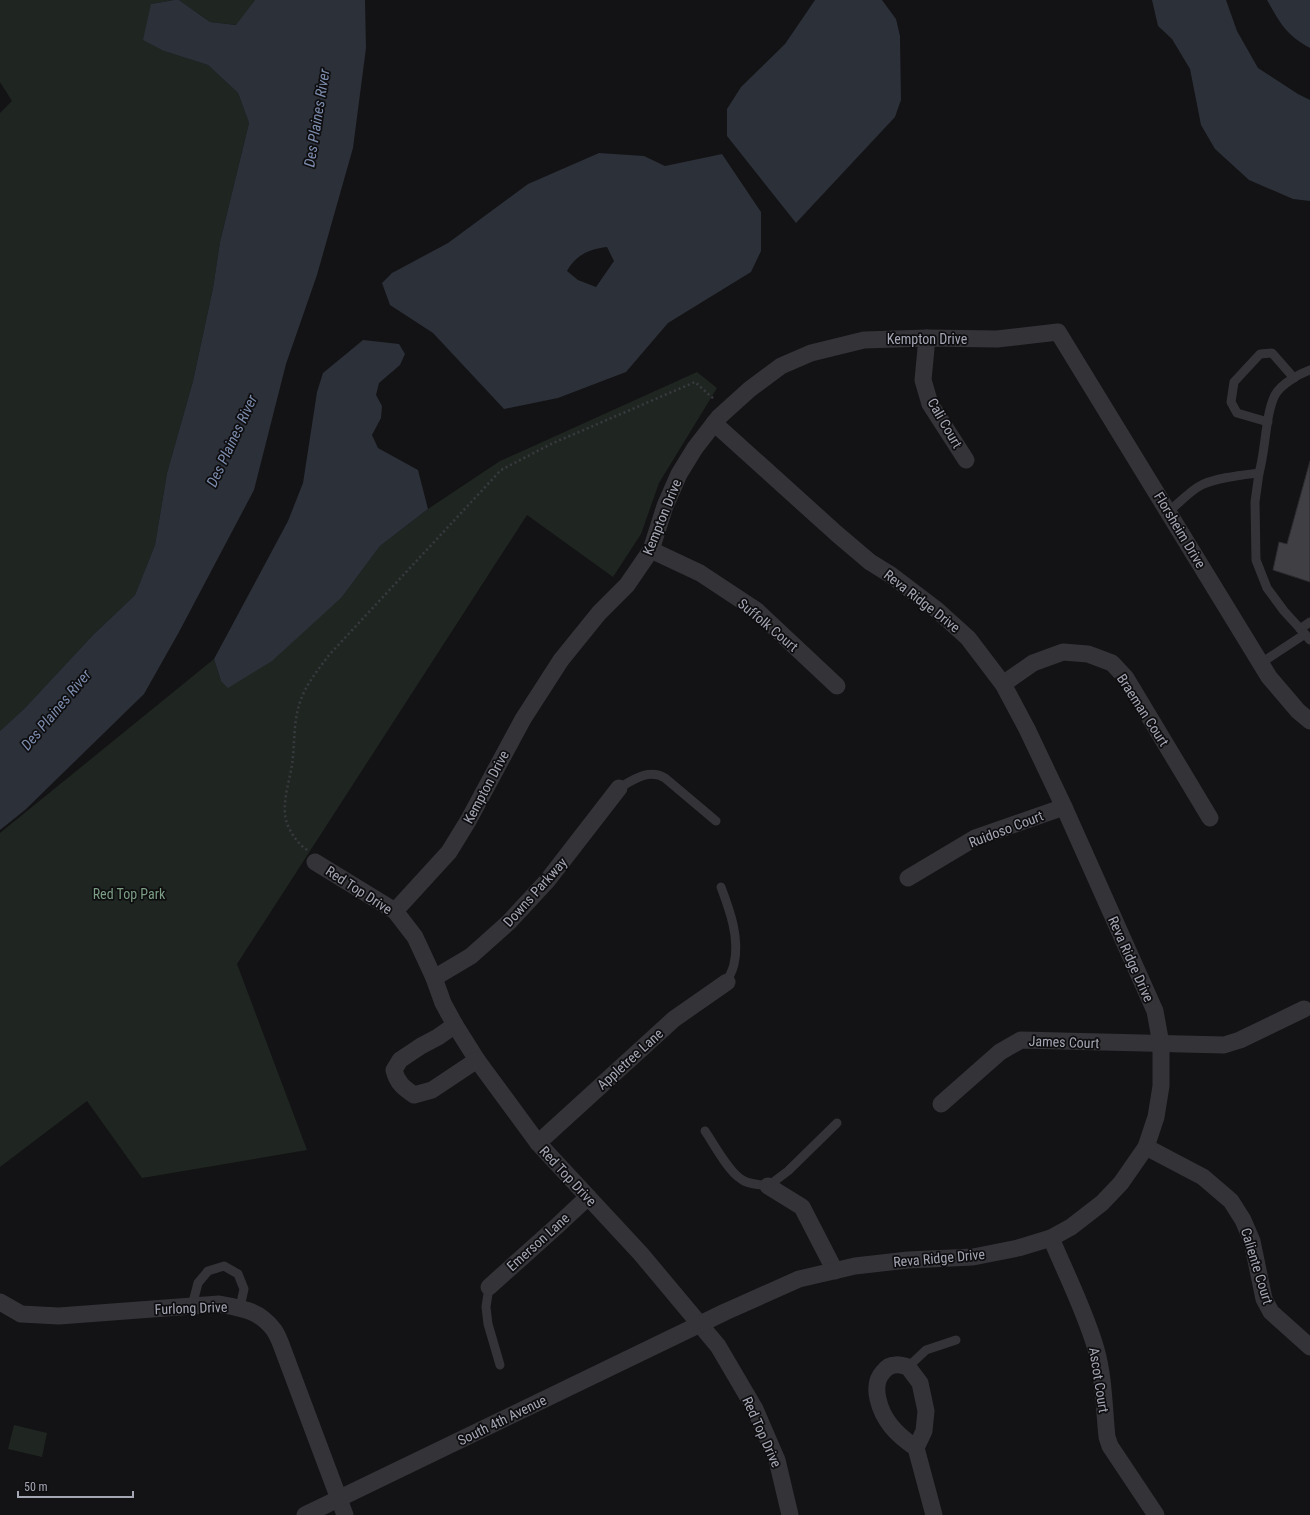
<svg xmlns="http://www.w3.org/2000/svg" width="1310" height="1515" font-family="'Roboto Condensed',sans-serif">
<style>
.green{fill:#1f2621}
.water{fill:#2b3039;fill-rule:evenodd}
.building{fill:#3f3f44;stroke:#2d2c30}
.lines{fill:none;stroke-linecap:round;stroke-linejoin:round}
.path{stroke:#393a3f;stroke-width:2.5;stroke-dasharray:2 3;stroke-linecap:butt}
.service{stroke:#343338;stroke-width:9}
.minor{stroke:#343338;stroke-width:17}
.labels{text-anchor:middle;stroke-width:3.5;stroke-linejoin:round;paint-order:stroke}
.street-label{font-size:14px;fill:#a4a6b4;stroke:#0e0d0f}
.park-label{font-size:14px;fill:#7c9e85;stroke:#0e0d0f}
.water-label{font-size:15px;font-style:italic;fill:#7c8cad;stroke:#0e0d0f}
</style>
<rect width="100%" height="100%" fill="#131214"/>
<g class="green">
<path d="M0,0H174L151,4L164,51L208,65L238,93L249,123L220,242L213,288L193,381L167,473L155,545L135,595L93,635L24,709L0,731V113L12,101L0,82Z"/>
<path d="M179,0H255L237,25L210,22Z"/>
<path d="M697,372L717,388L659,483L641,534L613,577L527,515L237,964L307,1150L142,1178L87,1101L0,1167V833L214,659L221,681L342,597L380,546L428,509L500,461Z"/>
<path d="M14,1425L47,1433L42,1457L8,1449Z"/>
</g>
<g class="water">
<path d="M174,0H179L210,22L236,25L255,0H365L366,48L353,148L317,275L286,364L254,490L179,632L144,694L25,810L0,830V731L24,709L93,635L135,595L155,545L167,473L193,381L213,288L220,242L249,123L238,93L208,65L164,51L143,40L151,4Z"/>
<path d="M815,0H882L896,19L900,36L901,100L895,117L796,223L727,136V109L741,87L785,44Z"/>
<path d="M1152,0H1226L1237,31L1258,68L1298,94L1310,100V201L1293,199L1249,180L1215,149L1201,125L1190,69L1172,39L1158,26Z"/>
<path d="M1267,0H1310V48C1286,35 1280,23 1267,0Z"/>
<path d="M599,153L644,156L665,166L722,154L761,212V251L751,272L668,323L626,372L558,398L504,409L433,333L390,305L382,283L392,273L448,243L528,184ZM607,247L614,261L596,287L578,280L567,271C576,255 589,249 607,247Z"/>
<path d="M363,340L399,344L405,354L400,365L379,383L376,395L382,406L381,418L372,435L378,448L418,470L428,509L380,546L342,597L272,661L228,688L221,681L214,659L288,521L303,483L317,392L323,373Z"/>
</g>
<path class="building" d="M1310,461V582L1273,570L1279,542L1287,544Z"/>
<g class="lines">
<path class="path" d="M307,850C297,843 289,831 286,820C282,802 289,783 292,765C295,744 293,723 300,702C306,684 318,670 329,655L501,470L551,444L695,382L715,400"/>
<g class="service">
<path d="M1268,422L1237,413L1231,402L1234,382L1260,354L1272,353L1294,378"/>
<path d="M1259,473L1255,502L1256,560L1267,588L1284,611L1305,634"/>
<path d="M1168,512C1178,504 1187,494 1198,487C1212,478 1242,475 1259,473C1266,449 1265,415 1275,395C1281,384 1299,374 1310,370"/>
<path d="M1300,629L1310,622"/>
<path d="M1261,663L1305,634L1310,640"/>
<path d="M619,788C633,780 649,768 665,778L716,821"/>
<path d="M721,887C730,911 740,938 734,964C733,970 729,976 727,982"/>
<path d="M705,1131C714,1144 728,1171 741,1179C748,1185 760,1184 768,1186L788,1171L837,1123"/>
<path d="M489,1287L486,1307L488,1324L500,1365"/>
<path d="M192,1306L198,1283L208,1271L224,1266L238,1274L244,1289L240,1307"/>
<path d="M908,1367L926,1350L956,1340"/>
</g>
<g class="minor">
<path d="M927,338L923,380L930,404L966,460"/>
<path d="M651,550L700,573L756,610L837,686"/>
<path d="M1003,684L1033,663L1063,652L1088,654L1112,663L1126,678L1210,818"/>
<path d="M315,862L395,911L415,937L434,978L443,1003L455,1025L477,1060L538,1143L641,1254L718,1346L755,1409L777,1460L790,1515"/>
<path d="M908,878L975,838L1064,807"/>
<path d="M395,911L449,852L468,821L523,719L561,660L599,613L627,585L651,550L665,506L679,474L695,448L719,417L750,389L781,366L811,353L864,340L927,338L997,339L1058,332L1269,677L1298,711L1310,721"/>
<path d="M434,978L471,956L509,922L547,881L619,788"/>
<path d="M455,1025L438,1037L421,1046L400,1060L394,1070C397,1083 404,1088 414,1095L432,1090L477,1060"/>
<path d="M941,1104L1000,1052L1021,1040L1224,1045L1240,1040L1304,1009"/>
<path d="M538,1143L674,1019L727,982"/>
<path d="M1146,1147L1203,1177L1231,1201L1243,1220L1252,1241L1264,1299L1271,1312L1310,1347"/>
<path d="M768,1186L802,1207L835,1271"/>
<path d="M1051,1238C1066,1274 1085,1311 1096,1349C1104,1377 1104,1408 1107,1437L1110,1446L1156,1515"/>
<path d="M489,1287L557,1226L588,1197"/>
<path d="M0,1302L21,1314L59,1316L219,1304C241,1308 259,1310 274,1330C279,1337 282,1347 285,1355L345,1515"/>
<path d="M916,1448C906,1441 898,1435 891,1426C880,1412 870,1386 883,1372C886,1368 890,1365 895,1365C899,1364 904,1366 908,1367L920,1383L926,1411L924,1431L916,1448L934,1515"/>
<path d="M305,1515L725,1312L799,1279L855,1266L908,1260L973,1257L1018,1248L1051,1238L1071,1227L1102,1203L1121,1183L1146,1147L1156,1117L1161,1086V1044L1155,1011L1064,807L1027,729L1003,684L968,638L937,610L891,575L870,562L837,534L714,423"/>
</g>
</g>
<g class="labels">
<g class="street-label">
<text x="927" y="344">Kempton Drive</text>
<text transform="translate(945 423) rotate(60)" y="5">Cali Court</text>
<text transform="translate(662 517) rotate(-68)" y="5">Kempton Drive</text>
<text transform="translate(1180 530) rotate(59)" y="5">Florsheim Drive</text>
<text transform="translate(922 601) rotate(38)" y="5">Reva Ridge Drive</text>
<text transform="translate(768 625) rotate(40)" y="5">Suffolk Court</text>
<text transform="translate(1143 710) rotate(57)" y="5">Braeman Court</text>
<text transform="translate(486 787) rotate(-62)" y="5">Kempton Drive</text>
<text transform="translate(1006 829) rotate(-21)" y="5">Ruidoso Court</text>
<text transform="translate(359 890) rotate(33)" y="5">Red Top Drive</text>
<text transform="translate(535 892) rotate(-48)" y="5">Downs Parkway</text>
<text transform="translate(1131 959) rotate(66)" y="5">Reva Ridge Drive</text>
<text transform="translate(1064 1042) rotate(2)" y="5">James Court</text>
<text transform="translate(630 1059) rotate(-42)" y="5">Appletree Lane</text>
<text transform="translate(568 1176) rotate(47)" y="5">Red Top Drive</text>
<text transform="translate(538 1242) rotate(-42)" y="5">Emerson Lane</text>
<text transform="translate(939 1258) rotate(-5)" y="5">Reva Ridge Drive</text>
<text transform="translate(1257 1266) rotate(73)" y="5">Caliente Court</text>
<text transform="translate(191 1308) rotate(-2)" y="5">Furlong Drive</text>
<text transform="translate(1099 1380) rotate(81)" y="5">Ascot Court</text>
<text transform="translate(502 1420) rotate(-26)" y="5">South 4th Avenue</text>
<text transform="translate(762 1432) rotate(66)" y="5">Red Top Drive</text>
</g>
<g class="park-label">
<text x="129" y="899">Red Top Park</text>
</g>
<g class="water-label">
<text transform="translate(317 118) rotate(-81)" y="5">Des Plaines River</text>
<text transform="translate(232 441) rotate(-65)" y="5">Des Plaines River</text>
<text transform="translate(56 710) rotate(-50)" y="5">Des Plaines River</text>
</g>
</g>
<path d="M18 1491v6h115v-6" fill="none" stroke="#a4a6b4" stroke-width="2"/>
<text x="24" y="1491" font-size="12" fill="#a4a6b4" stroke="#0e0d0f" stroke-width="3" paint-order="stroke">50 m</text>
</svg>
